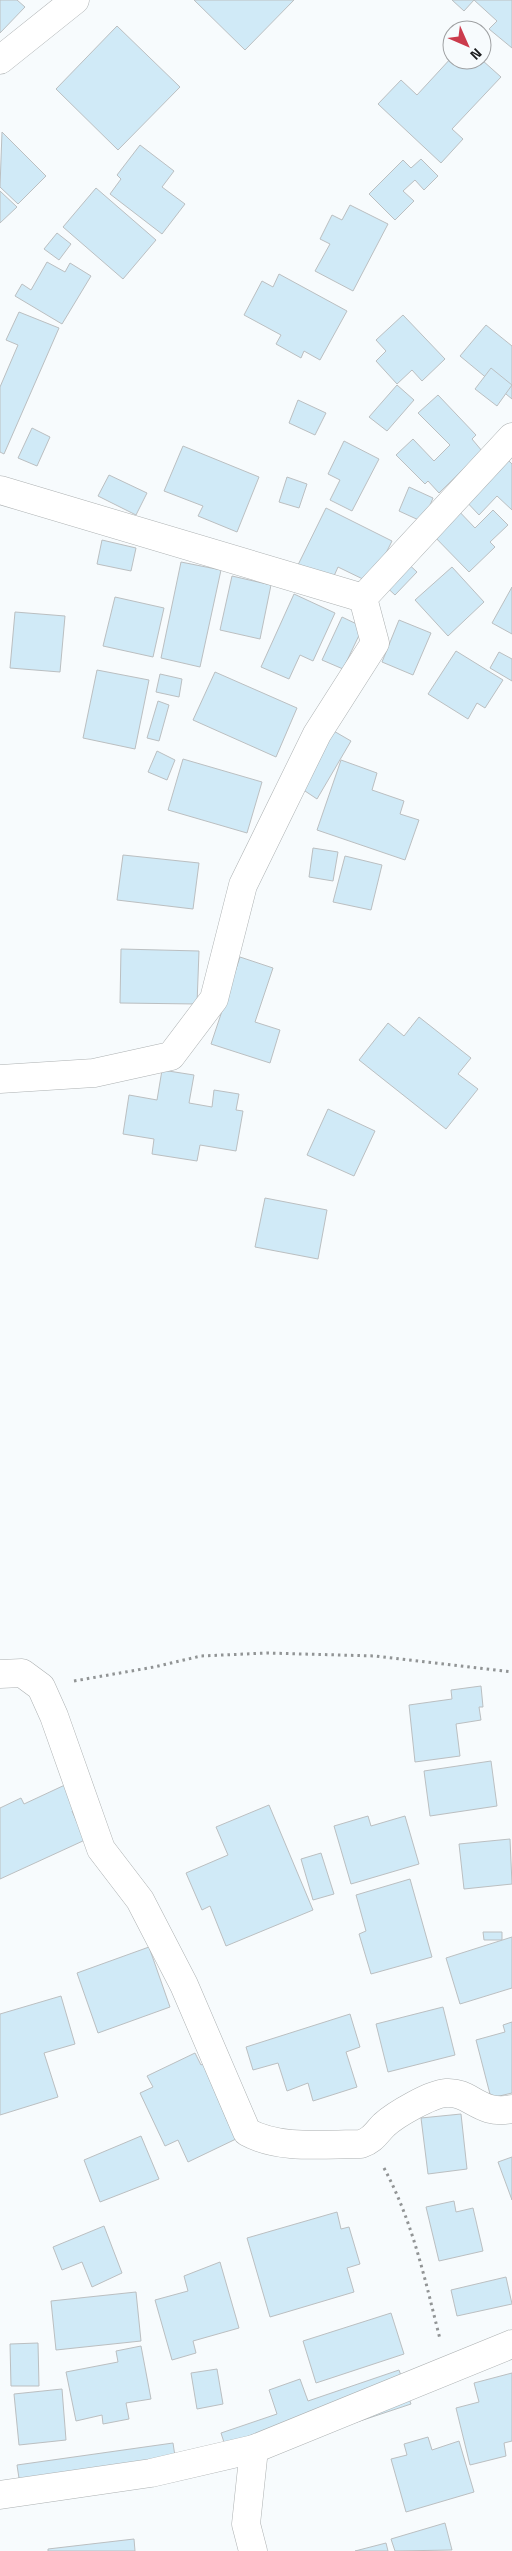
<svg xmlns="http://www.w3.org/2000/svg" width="512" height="2551" font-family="'Titillium Web',sans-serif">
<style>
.building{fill:#d0eaf7;stroke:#bbbfc1}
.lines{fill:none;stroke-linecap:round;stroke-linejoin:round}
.street-casing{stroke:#adb1b2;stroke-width:29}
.path{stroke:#919495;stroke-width:3;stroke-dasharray:2.5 4;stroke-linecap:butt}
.street{stroke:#fff;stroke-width:28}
</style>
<rect width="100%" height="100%" fill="#f7fbfd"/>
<g class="building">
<path d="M0,0H17L25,7L0,33Z"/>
<path d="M194,0H294L245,50Z"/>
<path d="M452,0H512V48L489,29L497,21L474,0L464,11Z"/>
<path d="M117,26L180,87L118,150L56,89Z"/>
<path d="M452,57V60H482L501,77L452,129L463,139L441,163L378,104L401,80L417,95Z"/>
<path d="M2,132L46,176L18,204L0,187Z"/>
<path d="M140,145L174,171L162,187L185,204L162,234L110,194L121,179L117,175Z"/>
<path d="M421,159L438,176L424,190L415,180L403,191L414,201L395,220L369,194L403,160L411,168Z"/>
<path d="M96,188L156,240L123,279L63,227Z"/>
<path d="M0,191L17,207L0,223Z"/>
<path d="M350,205L388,224L353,291L315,271L330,244L320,239L332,215L342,220Z"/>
<path d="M57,233L71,244L59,260L44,249Z"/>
<path d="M47,262L65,272L70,263L91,276L62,324L15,296L22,284L31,290Z"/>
<path d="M279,274L347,311L320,360L304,351L301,358L276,344L281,335L244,315L262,281L273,287Z"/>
<path d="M19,312L59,328L4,454L0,452V387L18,345L6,340Z"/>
<path d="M403,315L445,359L422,381L412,370L397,384L376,361L386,351L376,340Z"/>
<path d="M486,325L512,346V399L460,356Z"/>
<path d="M491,368L512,385L497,406L475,389Z"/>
<path d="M397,385L414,400L387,431L369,417Z"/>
<path d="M438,395L476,435L472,439L482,451L439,493L428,481L425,484L396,455L413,439L434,461L450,445L418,413Z"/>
<path d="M298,400L326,413L315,435L289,423Z"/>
<path d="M32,428L50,437L37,466L18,458Z"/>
<path d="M344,441L379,459L352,511L330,500L340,480L328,474Z"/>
<path d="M183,446L259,477L237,532L198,516L203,506L164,491Z"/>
<path d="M504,456L512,464V510L497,496L479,515L463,498Z"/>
<path d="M109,475L147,493L136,515L98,496Z"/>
<path d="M287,477L307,484L299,508L279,502Z"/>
<path d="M409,487L433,498L423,522L399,511Z"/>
<path d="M454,506L475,528L493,510L508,525L490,542L495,547L469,572L429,531Z"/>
<path d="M326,508L392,541L371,583L338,567L330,585L296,569Z"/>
<path d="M102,540L136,548L131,571L97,564Z"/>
<path d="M403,559L417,572L395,595L381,582Z"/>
<path d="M181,562L221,570L200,667L161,658Z"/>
<path d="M452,567L484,602L448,636L415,600Z"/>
<path d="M232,576L271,585L260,639L220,630Z"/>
<path d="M512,587V634L492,623Z"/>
<path d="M294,594L335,613L313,661L300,655L289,679L261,667Z"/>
<path d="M115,597L164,608L153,657L103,646Z"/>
<path d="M15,612L65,616L60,672L10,668Z"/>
<path d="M342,617L363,627L343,669L322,660Z"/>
<path d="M399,620L431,633L413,675L382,662Z"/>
<path d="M456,651L503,680L485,708L477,703L468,719L428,694Z"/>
<path d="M499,652L512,659V681L490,668Z"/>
<path d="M97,670L149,680L135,749L83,738Z"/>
<path d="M215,672L297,708L276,757L193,720Z"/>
<path d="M160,674L182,679L179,697L156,692Z"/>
<path d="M158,701L169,705L159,741L147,738Z"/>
<path d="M332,730L351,741L317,799L299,787Z"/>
<path d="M157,751L175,760L167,780L148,772Z"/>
<path d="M183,759L262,782L247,833L168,810Z"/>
<path d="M341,760L377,773L372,790L404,801L400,814L419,820L405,860L317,830Z"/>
<path d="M313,848L338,852L333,881L309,877Z"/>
<path d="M123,855L199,863L193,909L117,900Z"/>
<path d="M345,856L382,865L371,910L333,902Z"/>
<path d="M121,949L199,951L197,1004L120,1003Z"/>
<path d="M240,957L273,968L255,1022L280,1030L270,1063L211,1044Z"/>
<path d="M419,1017L471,1058L458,1074L478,1089L446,1129L359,1060L388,1023L404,1036Z"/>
<path d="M162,1070L194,1075L189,1103L212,1107L214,1090L239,1094L236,1110L243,1111L236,1151L200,1145L197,1161L152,1154L154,1139L123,1134L129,1095L157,1100Z"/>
<path d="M328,1109L375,1131L354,1176L307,1155Z"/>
<path d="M265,1198L327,1210L318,1259L255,1247Z"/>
<path d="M481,1686L483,1707H479L481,1720L456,1724L460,1756L415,1762L409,1705L452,1699L451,1690Z"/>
<path d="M491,1761L497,1806L430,1816L424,1771Z"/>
<path d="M67,1784L78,1808L72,1811L85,1840L0,1879V1808L21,1798L24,1804Z"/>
<path d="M269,1805L313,1910L226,1946L210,1906L202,1910L186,1873L228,1855L216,1827Z"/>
<path d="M368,1816L371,1826L405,1816L419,1864L351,1884L334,1826Z"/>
<path d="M510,1839L512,1884L464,1889L459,1844Z"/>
<path d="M321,1853L334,1894L313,1900L301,1859Z"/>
<path d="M410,1879L432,1957L371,1974L359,1934L366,1931L356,1895Z"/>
<path d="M483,1932H502V1940H484Z"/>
<path d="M512,1937V1988L460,2004L446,1958Z"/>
<path d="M149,1947L170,2007L98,2033L77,1973Z"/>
<path d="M61,1996L75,2044L44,2053L58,2097L0,2115V2014Z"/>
<path d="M443,2007L455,2055L388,2072L376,2024Z"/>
<path d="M350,2014L360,2047L346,2052L357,2087L313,2101L308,2083L287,2091L278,2063L253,2070L246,2047Z"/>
<path d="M512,2022V2093L491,2098L476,2040L505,2032L503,2025Z"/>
<path d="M195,2053L201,2065L208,2061L233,2114L226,2118L236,2139L188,2162L178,2140L165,2146L140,2093L153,2087L147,2076Z"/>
<path d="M461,2114L467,2169L428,2174L421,2118Z"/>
<path d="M141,2136L159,2179L100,2202L84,2160Z"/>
<path d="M512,2157V2200L498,2162Z"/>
<path d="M454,2201L456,2212L473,2208L483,2251L439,2261L426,2207Z"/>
<path d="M337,2212L341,2229L349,2227L360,2264L347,2268L354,2292L270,2317L247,2238Z"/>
<path d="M104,2226L122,2273L92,2287L82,2262L62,2270L53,2247Z"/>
<path d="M220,2262L239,2328L193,2341L196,2353L172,2360L155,2300L188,2291L184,2276Z"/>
<path d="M506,2277L512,2304L457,2316L451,2290Z"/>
<path d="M136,2292L141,2341L56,2350L51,2301Z"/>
<path d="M391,2313L404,2354L316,2383L303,2341Z"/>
<path d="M38,2343L39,2386H11L10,2344Z"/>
<path d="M141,2346L151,2399L126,2403L129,2419L103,2424L102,2415L76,2421L66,2372L118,2362L116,2351Z"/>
<path d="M217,2369L223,2404L197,2409L191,2373Z"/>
<path d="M399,2370L411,2404L231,2464L221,2433L277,2414L269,2390L300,2379L308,2401Z"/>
<path d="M512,2373V2441L504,2443L506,2456L470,2465L456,2408L479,2402L474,2383Z"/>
<path d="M62,2389L66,2440L19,2445L14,2394Z"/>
<path d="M428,2437L432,2450L459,2441L474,2492L406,2512L391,2459L407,2455L404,2444Z"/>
<path d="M173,2443L178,2476L22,2498L17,2465Z"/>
<path d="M445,2523L452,2550L395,2551L391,2539Z"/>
<path d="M134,2539L135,2551H48V2549Z"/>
<path d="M386,2543L388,2551H355Z"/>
</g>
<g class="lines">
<g class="street-casing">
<g id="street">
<path d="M0,60L75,0"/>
<path d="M0,490L363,598"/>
<path d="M0,1079L94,1073L171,1056L214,999L243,885L317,734L375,643L363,598L512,437"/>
<path d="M0,1674L22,1673L41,1687L54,1716L101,1849L140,1900L184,1985L247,2132C280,2150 324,2144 361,2144C373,2140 376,2133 384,2125C396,2114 431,2094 446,2093C471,2091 479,2116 512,2109"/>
<path d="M0,2495L151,2473L254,2449L512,2344"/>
<path d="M253,2551L246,2524L254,2449"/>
</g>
</g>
<g class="path">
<path d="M74,1681L154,1667L201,1656L267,1653L375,1656L512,1672"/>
<path d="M384,2168C413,2222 425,2280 440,2339"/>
</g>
<use href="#street" class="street"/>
</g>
<g transform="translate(467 45) rotate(135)"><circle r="24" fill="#f7fbfd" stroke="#9fa1a3"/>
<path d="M0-4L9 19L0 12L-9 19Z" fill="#cb3b4c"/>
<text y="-8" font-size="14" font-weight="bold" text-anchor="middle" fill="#1a1b1c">N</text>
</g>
</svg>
